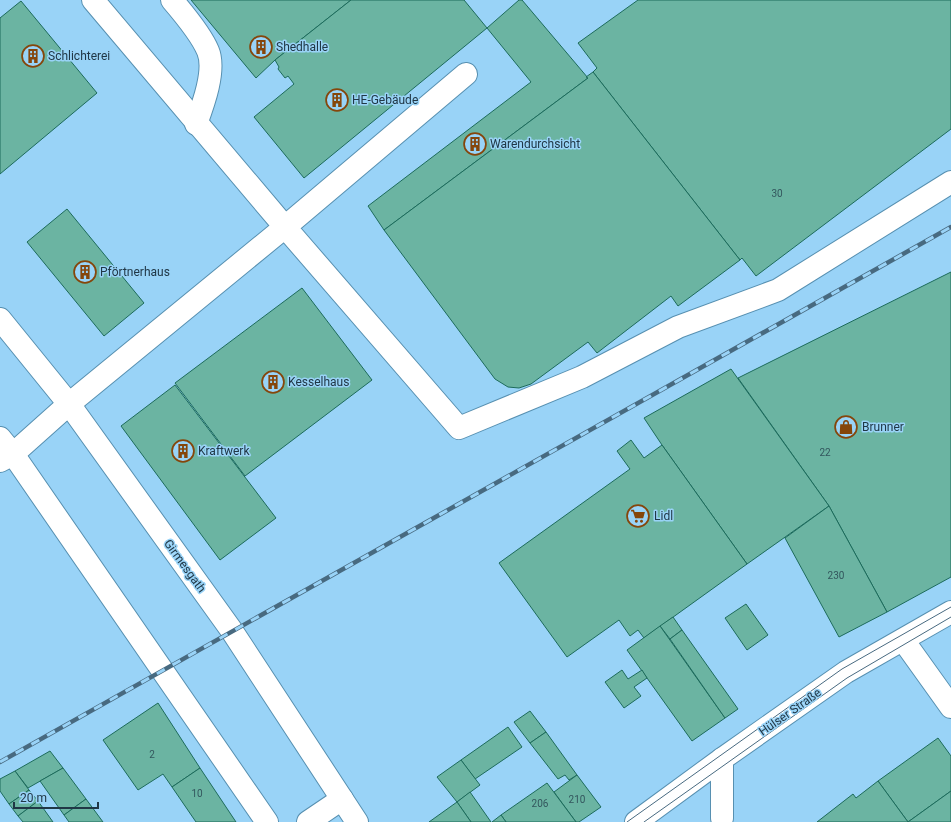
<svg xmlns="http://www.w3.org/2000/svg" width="951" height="822" font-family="Roboto,sans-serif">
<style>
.building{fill:#6bb4a2;stroke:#1d6b5b}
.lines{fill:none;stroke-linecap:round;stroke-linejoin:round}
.minor-casing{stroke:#5790b1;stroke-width:24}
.minor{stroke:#fff;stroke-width:22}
.tram{stroke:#486a80;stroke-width:1}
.rail-casing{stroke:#486a80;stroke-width:4.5}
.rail{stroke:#99d3f7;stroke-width:3;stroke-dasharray:9;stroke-linecap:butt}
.labels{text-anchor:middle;stroke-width:3;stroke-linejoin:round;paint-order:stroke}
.number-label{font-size:10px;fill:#33565d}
.poi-label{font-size:12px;fill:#203746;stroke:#99d3f7;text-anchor:start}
.street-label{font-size:12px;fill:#203746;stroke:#99d3f7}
</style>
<rect width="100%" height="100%" fill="#99d3f7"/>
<g class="building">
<path d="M191,0H351L275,60L256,78Z"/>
<path d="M351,0H464L487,28L304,178L254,117L294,84L288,76L285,78L278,69L279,67L275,60Z"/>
<path d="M519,0H522L588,78L384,230L368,206L531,82L487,28Z"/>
<path d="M638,0H951V129L756,276L742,258L740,260L593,72L597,68L578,43Z"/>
<path d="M21,1L97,93L0,174V18Z"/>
<path d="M593,72L740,260L678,306L671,296L597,353L588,342L531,384L519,388L508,387L495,379L384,230L588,78L586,77Z"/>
<path d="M67,209L144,303L104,336L27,242Z"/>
<path d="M951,272V577L887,612L829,506L738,378Z"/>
<path d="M302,288L372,380L245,476L175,383Z"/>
<path d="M731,369L829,506L747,564L662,445L644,418Z"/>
<path d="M175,385L276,518L220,560L121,426Z"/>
<path d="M631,440L644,458L662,445L747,564L644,638L638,630L630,636L619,620L567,657L499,563L630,469L617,451Z"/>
<path d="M829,506L887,612L839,637L785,538Z"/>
<path d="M746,604L768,635L747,650L725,618Z"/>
<path d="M673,617L682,630L670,639L660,626Z"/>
<path d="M660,626L725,718L692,741L627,650Z"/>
<path d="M682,630L738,709L725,718L670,639Z"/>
<path d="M622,670L628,679L642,670L647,678L634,687L641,696L624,708L605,682Z"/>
<path d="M158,703L200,768L172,787L163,774L138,790L103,740Z"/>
<path d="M530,711L546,732L530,743L514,722Z"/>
<path d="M508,727L522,747L475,779L461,760Z"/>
<path d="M546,732L577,775L569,780L565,775L558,779L530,743Z"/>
<path d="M938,738L951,756V791L908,822L878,781Z"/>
<path d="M50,751L63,768L28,788L15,771Z"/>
<path d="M461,760L480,785L457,802L437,777Z"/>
<path d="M63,768L86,799L64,815L40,781Z"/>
<path d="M200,768L236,822H196L172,787Z"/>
<path d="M15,771L29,790L9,804L0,791V779Z"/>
<path d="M577,775L601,807L579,822H576L554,792Z"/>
<path d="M878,781L908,822H817L853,794L856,798Z"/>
<path d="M547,783L576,822H506L501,815Z"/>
<path d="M29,790L38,801L18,816L9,804Z"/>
<path d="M951,791V822H908Z"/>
<path d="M470,792L491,822H471L457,802Z"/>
<path d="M86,799L103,822H69L64,815Z"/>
<path d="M38,801L53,822H23L18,816Z"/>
<path d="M457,802L471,822H429Z"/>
<path d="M501,815L506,822H492Z"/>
</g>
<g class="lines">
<g class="minor-casing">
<g id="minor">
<path d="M172,0C184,14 201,34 208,51C216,70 203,105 196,124"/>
<path d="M466,74L285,227L459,428L582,377L678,327L778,290L951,182"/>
<path d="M0,319L69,404L232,631L357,822"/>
<path d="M0,438L13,454L267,822"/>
<path d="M0,461L13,454L69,404L285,227L93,0"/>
<path d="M903,640L951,707"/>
<path d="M722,759V818"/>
<path d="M308,822L342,799"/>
<path d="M636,822L722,759L846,672L951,612"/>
</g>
</g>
<use href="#minor" class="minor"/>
<g class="tram">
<path d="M627,822L842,669L951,607"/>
<path d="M644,822L847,678L951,617"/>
</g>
<g class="rail-casing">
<path id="rail" d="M0,762L951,227"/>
</g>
<use href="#rail" class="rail"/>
</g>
<defs>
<g id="building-ring" transform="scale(1.15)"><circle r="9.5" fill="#99d3f7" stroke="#85460b" stroke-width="1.5"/><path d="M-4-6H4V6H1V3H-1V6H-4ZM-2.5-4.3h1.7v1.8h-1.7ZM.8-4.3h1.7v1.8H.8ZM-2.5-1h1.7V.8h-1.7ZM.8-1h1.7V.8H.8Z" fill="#85460b"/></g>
<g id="shop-ring" transform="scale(1.15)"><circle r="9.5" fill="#99d3f7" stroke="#85460b" stroke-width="1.5"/><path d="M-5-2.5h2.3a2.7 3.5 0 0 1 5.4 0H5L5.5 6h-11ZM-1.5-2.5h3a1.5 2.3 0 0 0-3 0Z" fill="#85460b"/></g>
<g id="supermarket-ring" transform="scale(1.15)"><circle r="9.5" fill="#99d3f7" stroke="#85460b" stroke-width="1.5"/><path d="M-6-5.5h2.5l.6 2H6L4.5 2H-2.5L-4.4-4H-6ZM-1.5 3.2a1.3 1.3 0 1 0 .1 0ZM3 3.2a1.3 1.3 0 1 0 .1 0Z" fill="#85460b"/></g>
</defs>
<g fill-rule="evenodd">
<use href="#building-ring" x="261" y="47"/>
<use href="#building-ring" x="33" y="56"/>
<use href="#building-ring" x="337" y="100"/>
<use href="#building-ring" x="475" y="144"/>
<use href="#building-ring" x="85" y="272"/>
<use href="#building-ring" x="273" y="382"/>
<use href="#shop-ring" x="846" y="427"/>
<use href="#building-ring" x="183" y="451"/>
<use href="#supermarket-ring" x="638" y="516"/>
</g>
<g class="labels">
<g class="number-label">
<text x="777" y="197">30</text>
<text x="825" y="456">22</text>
<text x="836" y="579">230</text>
<text x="152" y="758">2</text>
<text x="197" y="797">10</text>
<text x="577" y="803">210</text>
<text x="540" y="807">206</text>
</g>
<g class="poi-label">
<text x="276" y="51">Shedhalle</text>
<text x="48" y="60">Schlichterei</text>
<text x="352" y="104">HE-Gebäude</text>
<text x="490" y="148">Warendurchsicht</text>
<text x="100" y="276">Pförtnerhaus</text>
<text x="288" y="386">Kesselhaus</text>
<text x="862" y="431">Brunner</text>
<text x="198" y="455">Kraftwerk</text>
<text x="654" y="520">Lidl</text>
</g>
<g class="street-label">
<text transform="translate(185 566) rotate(54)" y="4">Girmesgath</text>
<text transform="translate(790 712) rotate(-35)" y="4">Hülser Straße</text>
</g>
</g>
<path d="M14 802v6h84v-6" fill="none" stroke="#203746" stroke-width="2"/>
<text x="20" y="802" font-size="12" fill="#203746" stroke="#99d3f7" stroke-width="3" paint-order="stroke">20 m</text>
</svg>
